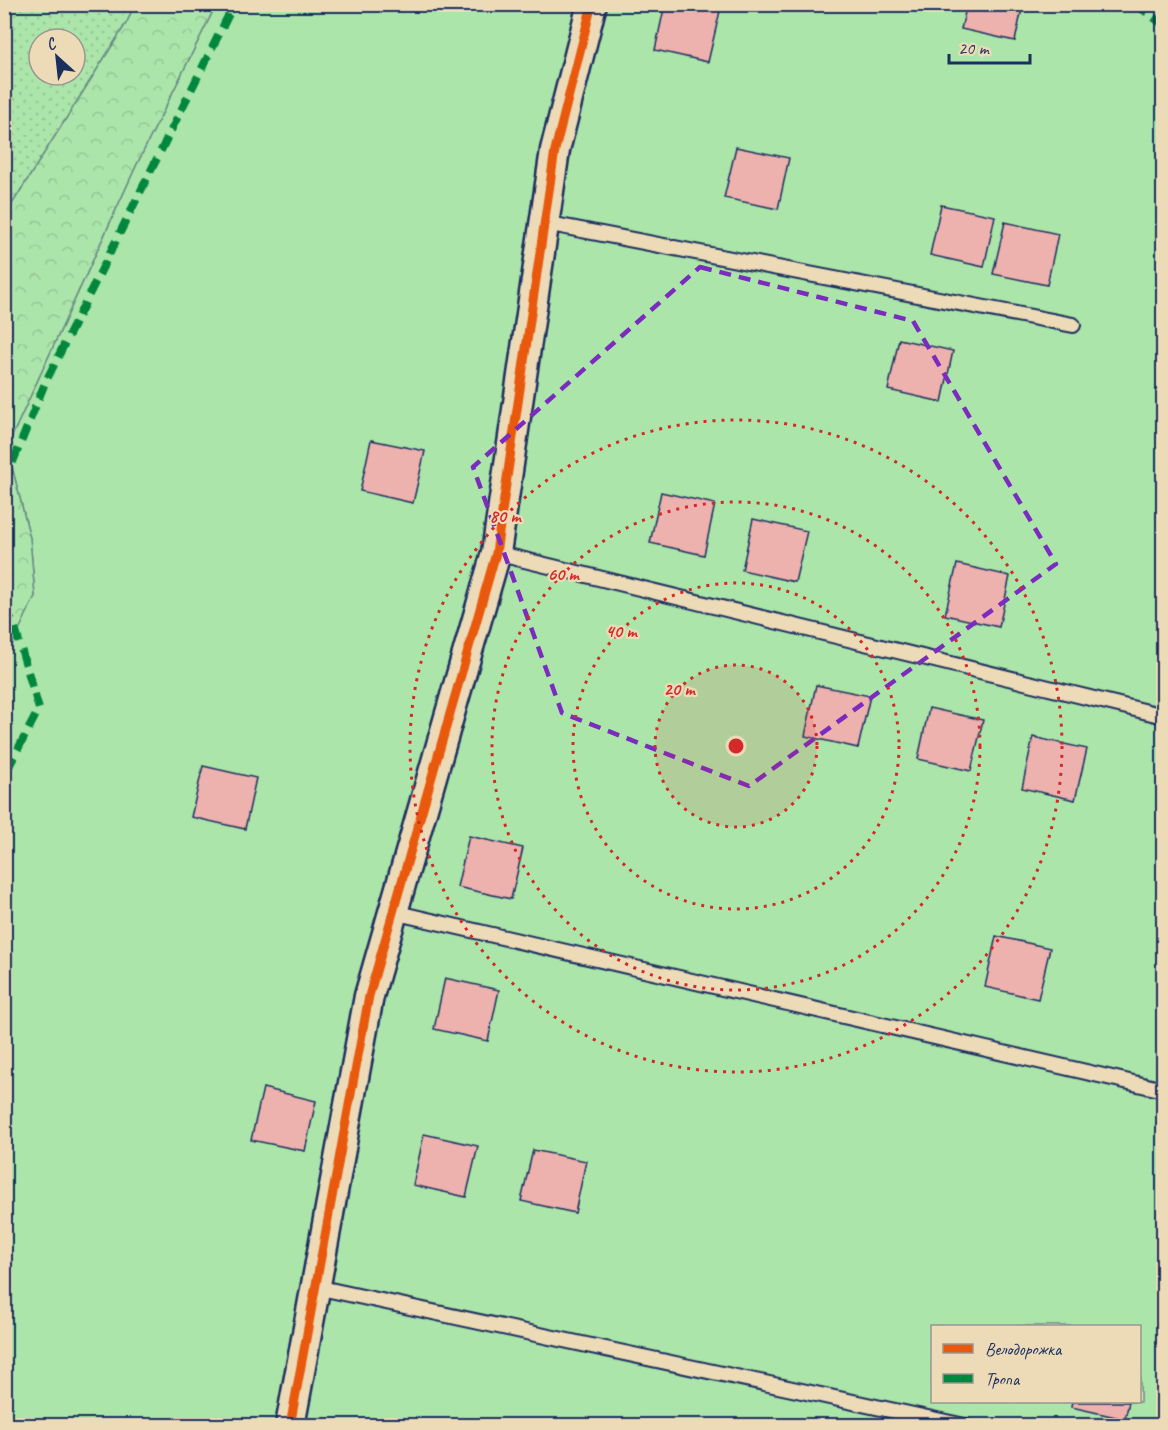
<svg xmlns="http://www.w3.org/2000/svg" width="1168" height="1430" font-family="Caveat,sans-serif">
<style>
.green{fill:#ace5aa;stroke:#648a84;stroke-width:1.5;fill-rule:evenodd}
.forest{fill:url(#forest-crowns);stroke:#648a84;stroke-width:1.5}
.garden{fill:url(#garden-dots);stroke:#648a84;stroke-width:1.5;fill-rule:evenodd}
.building{fill:#edb1ae;stroke:#1b2f5e;stroke-width:1.5}
.lines{fill:none;stroke-linecap:round;stroke-linejoin:round}
.service-casing{stroke:#1b2f5e;stroke-width:18}
.minor-casing{stroke:#1b2f5e;stroke-width:33}
.service{stroke:#eddbb8;stroke-width:14}
.minor{stroke:#eddbb8;stroke-width:28}
.quiet{stroke:#00873e;stroke-width:8;stroke-dasharray:15 8;stroke-linecap:butt}
.cycleway-casing{stroke:#eddbb8;stroke-width:13}
.cycleway{stroke:#e8590c;stroke-width:9}
.marked{fill:none;stroke:#7b2cbf;stroke-width:4.5;stroke-dasharray:12 8;stroke-linejoin:round}
.ring{fill:none;stroke:#d62828;stroke-width:3;stroke-dasharray:3 6}
.centre{fill:#d62828;stroke:#eddbb8;stroke-width:3}
.ring-label{font-size:18px;text-anchor:middle;font-weight:bold;fill:#d62828;stroke:#eddbb8;stroke-width:4.5;stroke-linejoin:round;paint-order:stroke}
</style>
<defs>
<pattern id="forest-crowns" width="20" height="18" patternUnits="userSpaceOnUse" patternTransform="scale(1.5)"><rect width="20" height="18" fill="#ace5aa"/><path d="M2 6a3 3 0 1 1 6 0M12 15a3 3 0 1 1 6 0" fill="none" stroke="#93c595"/></pattern>
<pattern id="garden-dots" width="8" height="8" patternUnits="userSpaceOnUse" patternTransform="scale(1.5)"><rect width="8" height="8" fill="#ace5aa"/><path d="M2 2h.1M6 6h.1" fill="none" stroke="#93c595" stroke-width="1.8" stroke-linecap="round"/></pattern>
</defs>
<rect width="100%" height="100%" fill="#eddbb8"/>
<filter id="ink" filterUnits="userSpaceOnUse"><feTurbulence type="fractalNoise" baseFrequency=".0167" numOctaves="2"/><feDisplacementMap in="SourceGraphic" scale="12" xChannelSelector="R" yChannelSelector="G"/><feConvolveMatrix kernelMatrix="1 2 1 2 8 2 1 2 1" color-interpolation-filters="sRGB"/></filter>
<g filter="url(#ink)">
<path class="green" d="M216,5H1163V1425L5,1426L4,660L35,596L30,538L7,447L136,166ZM932,1326H1140V1402H932Z"/>
<path class="forest" d="M134,5H216L136,166L7,447L30,538L35,596L5,660V215L127,22Z"/>
<path class="garden" d="M5,4L134,5L127,22L5,215ZM39,39H75V75H39Z"/>
<g class="building">
<path d="M665,4H692L720,11L708,62L655,50Z"/>
<path d="M967,4H1023L1015,41L961,29Z"/>
<path d="M736,147L789,158L778,209L724,198Z"/>
<path d="M941,205L995,216L984,267L930,255Z"/>
<path d="M1005,222L1058,234L1047,285L993,274Z"/>
<path d="M899,339L953,351L942,402L888,390Z"/>
<path d="M371,440L425,451L413,503L360,491Z"/>
<path d="M661,492L715,504L704,555L650,543Z"/>
<path d="M753,519L807,531L795,582L742,570Z"/>
<path d="M957,564L1010,576L999,627L945,615Z"/>
<path d="M816,685L870,696L858,748L805,736Z"/>
<path d="M929,708L983,720L971,771L918,759Z"/>
<path d="M1033,737L1087,749L1075,800L1022,788Z"/>
<path d="M203,766L256,778L245,829L191,817Z"/>
<path d="M469,836L523,848L511,899L457,887Z"/>
<path d="M996,936L1050,948L1038,999L985,987Z"/>
<path d="M445,978L499,990L488,1041L434,1029Z"/>
<path d="M263,1088L316,1101L305,1151L251,1140Z"/>
<path d="M424,1134L478,1146L466,1197L413,1185Z"/>
<path d="M533,1150L586,1161L575,1213L521,1201Z"/>
<path d="M1072,1402H1129L1125,1419L1071,1407Z"/>
</g>
<g class="lines">
<g class="service-casing">
<g id="service">
<path d="M545,223L1073,325"/>
<path d="M496,553L1164,716"/>
<path d="M393,912L1164,1090"/>
<path d="M316,1287L965,1426"/>
</g>
</g>
<g class="minor-casing">
<path id="minor" d="M290,1426L369,996L496,553L555,150L592,4"/>
</g>
<use href="#service" class="service"/>
<use href="#minor" class="minor"/>
<g class="quiet">
<path d="M1135,4L1164,25"/>
<path d="M4,484L45,383L234,4"/>
<path d="M4,608L14,625L39,709L4,776"/>
</g>
<g class="cycleway-casing">
<path id="cycleway" d="M290,1426L369,996L496,553L555,150L592,4"/>
</g>
<use href="#cycleway" class="cycleway"/>
</g>
</g>
<path class="marked" d="M700,267L913,321L1056,564L749,786L562,713L473,467Z"/>
<circle cx="736" cy="746" r="81" fill="#d62828" fill-opacity=".12"/>
<g class="ring">
<circle cx="736" cy="746" r="81"/>
<circle cx="736" cy="746" r="163"/>
<circle cx="736" cy="746" r="244"/>
<circle cx="736" cy="746" r="326"/>
</g>
<circle cx="736" cy="746" r="9" class="centre"/>
<g class="ring-label">
<text x="505" y="522">80 m</text>
<text x="563" y="580">60 m</text>
<text x="621" y="637">40 m</text>
<text x="679" y="695">20 m</text>
</g>
<rect width="1168" height="1430" fill="none" stroke="#eddbb8" stroke-width="24"/>
<rect x="12" y="12" width="1144" height="1406" fill="none" stroke="#1b2f5e" stroke-width="2" filter="url(#ink)"/>
<rect x="931" y="1325" width="210" height="78" fill="#eddbb8" stroke="#999694" stroke-width="1.5"/>
<rect x="943" y="1344" width="30" height="9" fill="#e8590c" stroke="#999694" stroke-width="1.5"/>
<text x="985" y="1355" font-size="18" fill="#1b2f5e">Велодорожка</text>
<rect x="943" y="1374" width="30" height="9" fill="#00873e" stroke="#999694" stroke-width="1.5"/>
<text x="985" y="1385" font-size="18" fill="#1b2f5e">Тропа</text>
<g transform="translate(57 57) rotate(333)"><circle r="28" fill="#eddbb8" stroke="#999694" stroke-width="1.5"/>
<path d="M0-4.5L10 22L0 15L-10 22Z" fill="#1b2f5e"/>
<text y="-9" font-size="16" font-weight="bold" text-anchor="middle" fill="#1b2f5e">С</text>
</g>
<path d="M949 54v9h81v-9" fill="none" stroke="#1b2f5e" stroke-width="3"/>
<text x="958" y="54" font-size="18" fill="#1b2f5e" stroke="#eddbb8" stroke-width="4.5" paint-order="stroke">20 m</text>
</svg>
